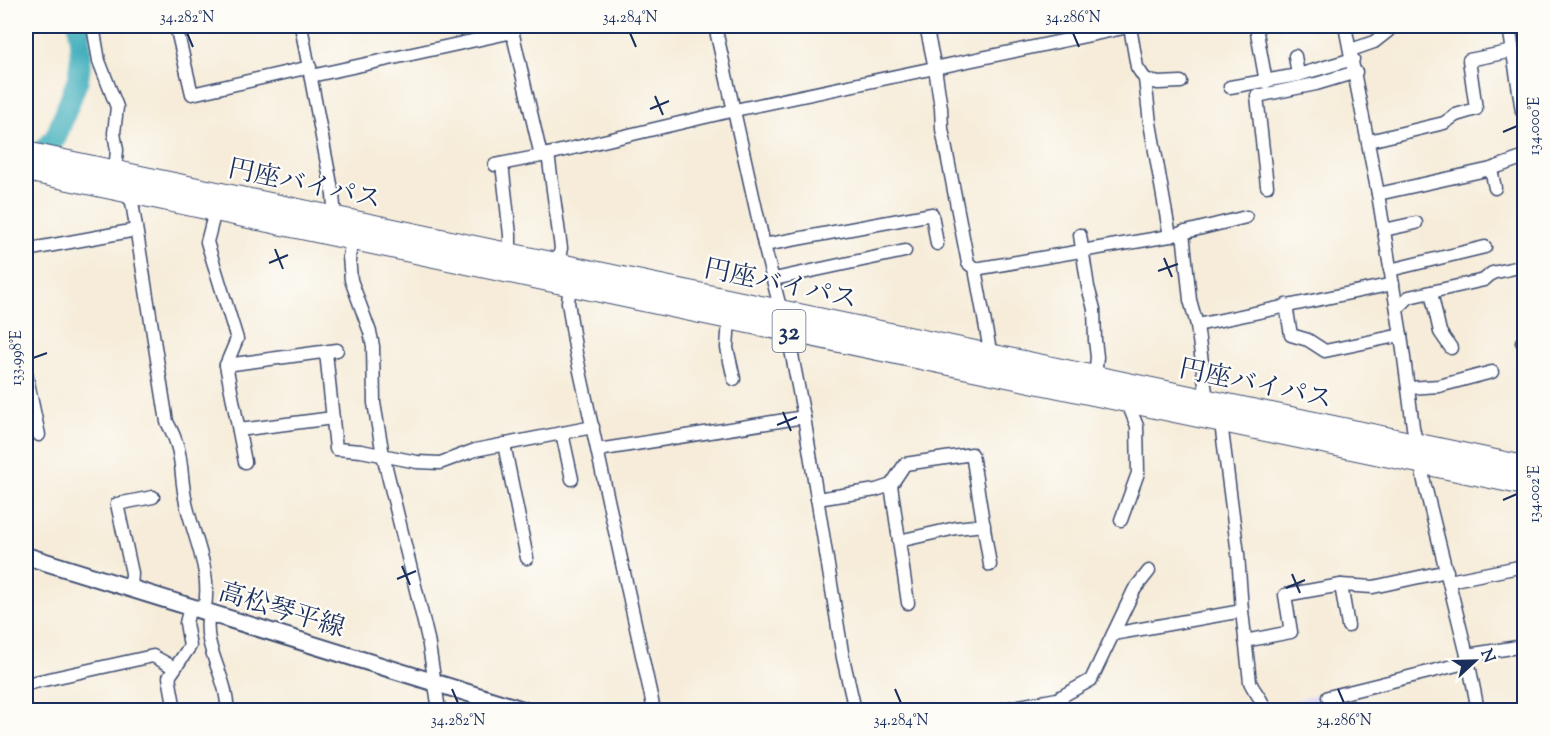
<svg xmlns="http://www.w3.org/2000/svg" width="1550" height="736" font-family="'Sorts Mill Goudy','Noto Serif JP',serif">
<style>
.built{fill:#dcd6f6}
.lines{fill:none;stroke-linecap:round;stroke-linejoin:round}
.river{stroke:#40aebc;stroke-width:22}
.minor-casing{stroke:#3c4b70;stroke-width:15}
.secondary-casing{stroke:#3c4b70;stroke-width:20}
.trunk-casing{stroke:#3c4b70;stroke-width:22}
.minor{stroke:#fff;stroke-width:12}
.secondary{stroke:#fff;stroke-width:16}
.trunk{stroke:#fff;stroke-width:20}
.ticks{fill:none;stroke:#1b2f5e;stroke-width:2}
.labels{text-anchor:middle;stroke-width:4.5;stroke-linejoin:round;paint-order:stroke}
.shield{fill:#fdfcf7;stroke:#5f6c8c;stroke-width:1.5}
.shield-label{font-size:24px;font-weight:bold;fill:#1b2f5e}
.street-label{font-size:26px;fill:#1b2f5e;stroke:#fdfcf7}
.neatline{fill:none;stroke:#1b2f5e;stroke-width:2}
.ticks-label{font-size:15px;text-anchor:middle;fill:#1b2f5e}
</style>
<rect width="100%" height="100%" fill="#fdfcf7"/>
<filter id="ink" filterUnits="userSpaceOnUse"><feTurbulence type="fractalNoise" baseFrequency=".0167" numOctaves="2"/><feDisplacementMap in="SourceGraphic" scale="12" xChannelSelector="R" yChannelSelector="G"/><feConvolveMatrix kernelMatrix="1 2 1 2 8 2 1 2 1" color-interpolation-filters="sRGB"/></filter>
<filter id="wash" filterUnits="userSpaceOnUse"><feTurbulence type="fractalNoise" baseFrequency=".008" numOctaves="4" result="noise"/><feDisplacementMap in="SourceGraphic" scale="24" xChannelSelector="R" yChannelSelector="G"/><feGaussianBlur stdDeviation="1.35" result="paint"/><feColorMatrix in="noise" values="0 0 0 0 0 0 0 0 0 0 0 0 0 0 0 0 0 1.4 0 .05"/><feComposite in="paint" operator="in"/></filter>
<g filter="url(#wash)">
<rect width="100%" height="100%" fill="#f6ecd9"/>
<path class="built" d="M1324,693L1328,710H1269V707Z"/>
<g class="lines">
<path class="river" d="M27,167L56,137L78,79L81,58L79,26"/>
</g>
</g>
<g filter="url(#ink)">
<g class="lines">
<g class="minor-casing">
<g id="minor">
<path d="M93,26L99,61L117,107L114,133L117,150L115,171"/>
<path d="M176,26L192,94L310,67"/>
<path d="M301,26L333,195L335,217"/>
<path d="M511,26L541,156L548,154L561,248L558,263"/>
<path d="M715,26L764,245L791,350L804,417L843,658L855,710"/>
<path d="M926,26L935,68L941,108L942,129L968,263L975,269L991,356"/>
<path d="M1345,26L1378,194L1401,335L1413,427L1425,486L1467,655L1478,710"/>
<path d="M1509,26L1522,111L1524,113"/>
<path d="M1130,27L1137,67L1145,79L1150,123L1170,236"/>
<path d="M1256,27L1266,82"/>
<path d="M1351,50L1374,42L1388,31"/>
<path d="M1295,56L1298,75"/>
<path d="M311,76L513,32"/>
<path d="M1145,79L1158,83L1181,82"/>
<path d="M1230,87L1298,75L1353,59"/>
<path d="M1369,141L1444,123L1456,115L1476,109L1469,60L1513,51"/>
<path d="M548,154L735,110L1133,26"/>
<path d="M502,164L510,235V253"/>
<path d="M495,165L541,156"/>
<path d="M1491,169L1495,188"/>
<path d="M1267,186L1257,96L1316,84L1356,72"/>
<path d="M125,189L124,192L132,202L167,422C185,454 179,471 186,503C194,539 213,573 204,611"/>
<path d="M1378,194L1491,169L1519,159"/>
<path d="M215,211L207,242L237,339L226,365L245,462"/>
<path d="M1384,230L1416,223"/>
<path d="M1183,232L1190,300L1197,325L1207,400"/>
<path d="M1080,235L1088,287L1094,309L1095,340L1097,357L1095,377"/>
<path d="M352,240L349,257L351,280L370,332L373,346L374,403L383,455L428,639L439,710"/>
<path d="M764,245L932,214L937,244"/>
<path d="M26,250L136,230"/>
<path d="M975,269L1170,236L1246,217"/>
<path d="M1390,270L1485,247"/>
<path d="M774,279L905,251"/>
<path d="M570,285L568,302L576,353L654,710"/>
<path d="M1431,292L1440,332L1451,348"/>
<path d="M1286,305L1291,335L1308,340L1325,351L1401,335"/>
<path d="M1397,309L1409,297L1484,280L1492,273L1524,266"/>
<path d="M729,319L727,348L734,379"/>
<path d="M1197,325L1393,284"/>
<path d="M1522,342L1524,341"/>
<path d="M326,352L336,449L361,451L417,462L440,463L475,450L593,427"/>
<path d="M226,365L337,350"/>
<path d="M26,373L39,435"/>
<path d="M1409,388L1439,386L1492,372"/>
<path d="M1221,423L1238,554L1242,611L1250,682C1254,692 1264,701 1265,710"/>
<path d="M239,430L333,418"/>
<path d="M562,433L572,479"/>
<path d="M504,444L527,558"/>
<path d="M598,450L804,417"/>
<path d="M891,485L908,603"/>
<path d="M817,499L876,490L891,485L905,464L972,454L990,565"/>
<path d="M1121,520L1138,473L1137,426L1128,404"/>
<path d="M899,541L956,528L984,525"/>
<path d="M1449,581L1524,566"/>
<path d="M1341,585L1348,626"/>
<path d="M131,589L132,573L117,504L153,497"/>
<path d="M209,613C203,639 217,662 224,687C226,694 227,703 228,710"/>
<path d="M1113,634L1242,611"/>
<path d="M1245,641L1291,632L1285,595L1341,585L1373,587L1447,571"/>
<path d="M1467,655L1524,646"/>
<path d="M26,684L153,656L175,668"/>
<path d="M1328,697L1469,662"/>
<path d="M1003,709L1057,699L1091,680L1134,590L1149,571"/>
<path d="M175,710L169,677L190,646L186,623L190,607"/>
</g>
</g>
<g class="secondary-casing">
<path id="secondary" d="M26,556L523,710"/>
</g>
<g class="trunk-casing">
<g id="trunk">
<path d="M26,152L1524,466"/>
<path d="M26,171C525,276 1025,382 1524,485"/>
</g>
</g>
<use href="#minor" class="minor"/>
<use href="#secondary" class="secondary"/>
<use href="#trunk" class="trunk"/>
</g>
</g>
<path class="ticks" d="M187,33L193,47M630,33L636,47M1073,33L1079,47M655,96L663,115M650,109L669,101M1503,132L1517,126M275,249L283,269M1164,258L1172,277M269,263L288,255M1158,271L1178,264M33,358L47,353M783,412L791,431M777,425L797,417M1503,500L1517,494M402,566L410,585M1292,574L1300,593M397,579L416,571M1286,588L1305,580M452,689L458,703M895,689L901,703M1338,689L1344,703"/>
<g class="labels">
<rect class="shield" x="772.5" y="310" width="33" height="42" rx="4.5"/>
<g class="shield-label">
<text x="789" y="339">32</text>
</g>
<g class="street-label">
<text transform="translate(305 183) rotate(12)" y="9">円座バイパス</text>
<text transform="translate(781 283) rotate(12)" y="9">円座バイパス</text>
<text transform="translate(1256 383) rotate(12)" y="9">円座バイパス</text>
<text transform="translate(282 609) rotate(17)" y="9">高松琴平線</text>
</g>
</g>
<rect width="1550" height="736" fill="none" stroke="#fdfcf7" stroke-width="66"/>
<g transform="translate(1475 661) rotate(68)" stroke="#fdfcf7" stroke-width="4.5" paint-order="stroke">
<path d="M0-4.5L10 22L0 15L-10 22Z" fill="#1b2f5e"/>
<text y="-9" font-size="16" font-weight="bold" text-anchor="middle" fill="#1b2f5e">N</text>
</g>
<rect x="33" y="33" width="1484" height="670" class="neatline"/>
<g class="ticks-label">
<text x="187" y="22">34.282°N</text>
<text x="630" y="22">34.284°N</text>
<text x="1073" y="22">34.286°N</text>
<text transform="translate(1534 126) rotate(-90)" y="5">134.000°E</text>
<text transform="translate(16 358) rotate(-90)" y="5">133.998°E</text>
<text transform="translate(1534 494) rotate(-90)" y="5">134.002°E</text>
<text x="458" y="725">34.282°N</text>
<text x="901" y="725">34.284°N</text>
<text x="1344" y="725">34.286°N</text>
</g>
</svg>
